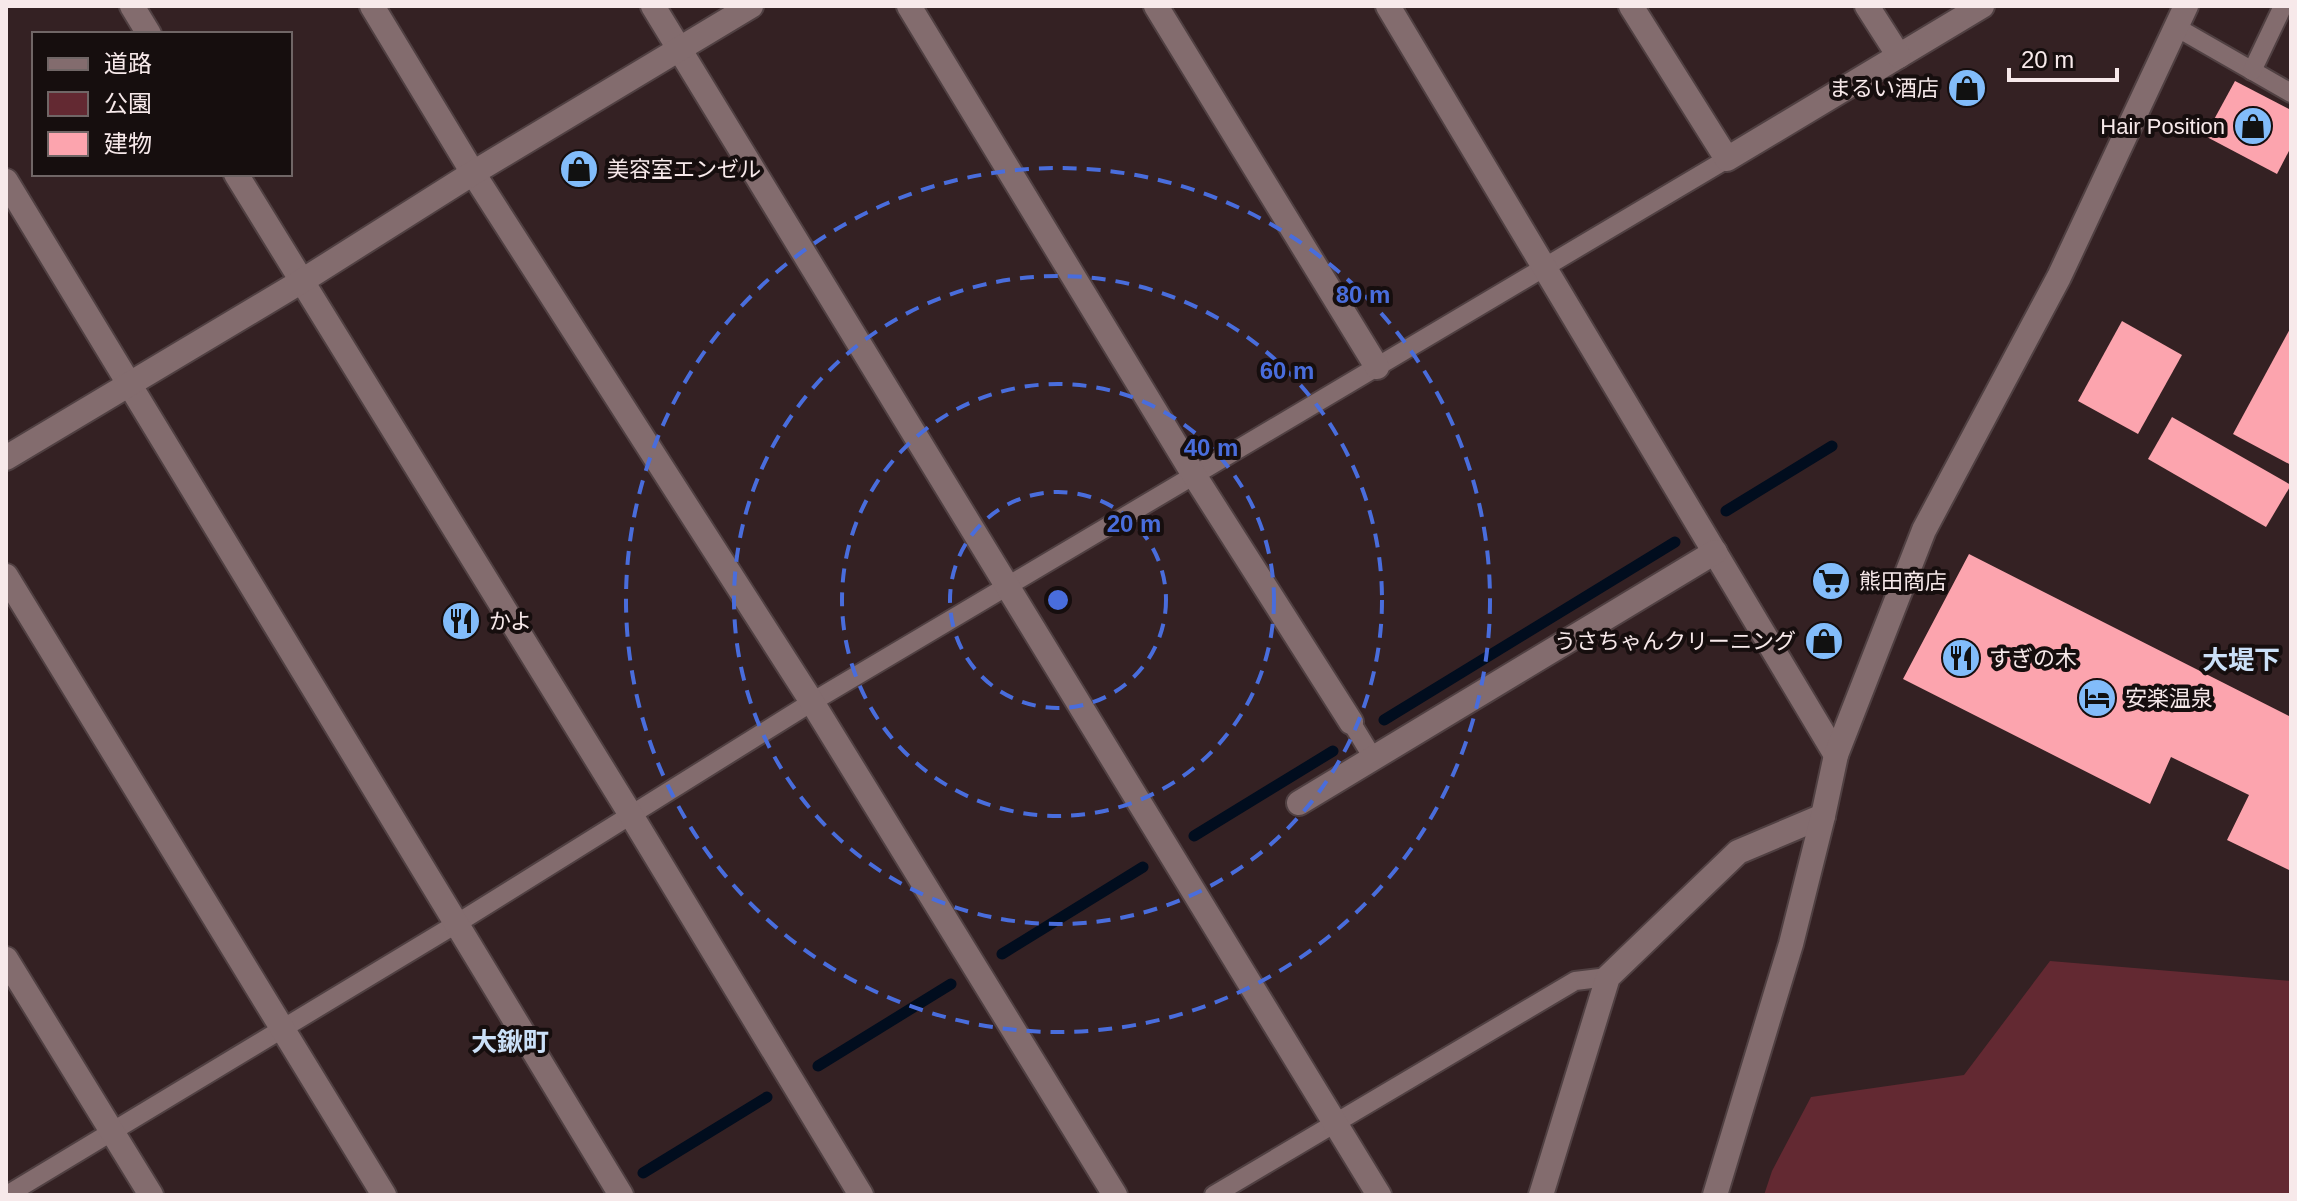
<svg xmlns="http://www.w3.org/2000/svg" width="2297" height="1201" font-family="Helvetica,'Noto Sans JP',sans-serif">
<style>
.green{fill:#632932}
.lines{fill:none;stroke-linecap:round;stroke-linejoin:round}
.stream{stroke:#010d1e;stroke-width:11}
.building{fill:#fca4ae}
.service-casing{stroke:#504042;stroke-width:22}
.minor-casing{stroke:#504042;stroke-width:28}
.service{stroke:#836c6e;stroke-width:18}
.minor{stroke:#836c6e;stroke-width:24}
.ring{fill:none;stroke:#496ddc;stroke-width:4;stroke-dasharray:14 10}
.labels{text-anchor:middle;stroke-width:8;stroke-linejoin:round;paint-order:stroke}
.poi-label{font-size:22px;fill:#f7e9ea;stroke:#160e0e;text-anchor:start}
.quarter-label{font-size:26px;font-weight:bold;fill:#cbe0f8;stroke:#160e0e}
.centre{fill:#496ddc;stroke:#160e0e;stroke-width:4}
.ring-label{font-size:24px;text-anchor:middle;font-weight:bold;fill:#496ddc;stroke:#160e0e;stroke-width:8;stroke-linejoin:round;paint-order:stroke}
</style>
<rect width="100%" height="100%" fill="#342123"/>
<path class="green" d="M2050,961L2291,981V1195H1764L1772,1171L1811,1097L1964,1075Z"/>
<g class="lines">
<g class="stream">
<path d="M1726,511L1832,446"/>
<path d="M1384,720L1675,542"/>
<path d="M1194,836L1333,751"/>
<path d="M1002,954L1143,867"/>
<path d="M818,1066L951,984"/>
<path d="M643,1173L767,1097"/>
</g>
</g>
<g class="building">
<path d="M2235,81L2291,110V147L2277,174L2205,136Z"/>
<path d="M2122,321L2182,355L2138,434L2078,401Z"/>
<path d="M2291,327V465L2233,434Z"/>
<path d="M2172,417L2291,485L2266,527L2148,459Z"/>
<path d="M1969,554L2291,717V871L2227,840L2249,795L2171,757L2150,804L1903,679Z"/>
</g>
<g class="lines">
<g class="service-casing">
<g id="service">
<path d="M2176,27L2291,93"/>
<path d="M2252,71L2283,6"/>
<path d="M1351,722L1373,758"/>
<path d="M7,1195L456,924L812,702L1727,159"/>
<path d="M1214,1195L1575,981L1608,977"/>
</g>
</g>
<g class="minor-casing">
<g id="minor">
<path d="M132,6L149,34"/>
<path d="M372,6L473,173L812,702L1115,1195"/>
<path d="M653,6L1379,1195"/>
<path d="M909,6L1194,475L1351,722"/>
<path d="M1156,6L1377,367"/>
<path d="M1388,6L1836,755"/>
<path d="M1631,6L1727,159L1982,6"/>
<path d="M1867,6L1899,56"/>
<path d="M236,174L631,815L861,1195"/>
<path d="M6,181L621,1195"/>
<path d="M6,458L302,281L473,173L751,6"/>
<path d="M6,576L384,1195"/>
<path d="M1299,803L1715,552"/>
<path d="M6,959L151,1195"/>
<path d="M1541,1195L1608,977L1738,852L1823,816"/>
<path d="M1715,1195L1791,944L1823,816L1836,755L1924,530L2059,277L2186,6"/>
</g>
</g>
<use href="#service" class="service"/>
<use href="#minor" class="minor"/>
</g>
<g class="ring">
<circle cx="1058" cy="600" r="108"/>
<circle cx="1058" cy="600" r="216"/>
<circle cx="1058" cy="600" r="324"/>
<circle cx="1058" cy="600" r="432"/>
</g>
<defs>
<g id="shop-disc" transform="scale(2)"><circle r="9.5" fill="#82bcfa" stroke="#160e0e"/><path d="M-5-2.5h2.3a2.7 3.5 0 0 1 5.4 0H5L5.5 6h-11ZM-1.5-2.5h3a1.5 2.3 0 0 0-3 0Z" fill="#111"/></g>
<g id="supermarket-disc" transform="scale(2)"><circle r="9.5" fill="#82bcfa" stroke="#160e0e"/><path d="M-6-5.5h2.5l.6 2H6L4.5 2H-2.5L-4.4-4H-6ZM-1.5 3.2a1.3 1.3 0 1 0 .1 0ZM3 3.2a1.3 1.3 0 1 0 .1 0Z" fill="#111"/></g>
<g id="restaurant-disc" transform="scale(2)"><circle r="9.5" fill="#82bcfa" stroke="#160e0e"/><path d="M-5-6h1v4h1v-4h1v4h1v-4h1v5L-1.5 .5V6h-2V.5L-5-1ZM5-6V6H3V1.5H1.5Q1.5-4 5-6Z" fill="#111"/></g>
<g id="hotel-disc" transform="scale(2)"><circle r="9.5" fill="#82bcfa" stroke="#160e0e"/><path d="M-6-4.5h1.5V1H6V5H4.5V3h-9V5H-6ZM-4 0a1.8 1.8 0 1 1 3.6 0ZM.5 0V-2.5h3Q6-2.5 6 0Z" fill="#111"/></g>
</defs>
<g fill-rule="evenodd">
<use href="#shop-disc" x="1967" y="88"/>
<use href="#shop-disc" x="2253" y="126"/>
<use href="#shop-disc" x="579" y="169"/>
<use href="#supermarket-disc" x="1831" y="581"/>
<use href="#restaurant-disc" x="461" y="621"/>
<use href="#shop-disc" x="1824" y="641"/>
<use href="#restaurant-disc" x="1961" y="658"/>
<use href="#hotel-disc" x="2097" y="698"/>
</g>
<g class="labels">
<g class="poi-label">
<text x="1939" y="96" text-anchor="end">まるい酒店</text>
<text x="2225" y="134" text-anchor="end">Hair Position</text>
<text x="607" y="177">美容室エンゼル</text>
<text x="1859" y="589">熊田商店</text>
<text x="489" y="629">かよ</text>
<text x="1796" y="649" text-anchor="end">うさちゃんクリーニング</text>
<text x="1989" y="666">すぎの木</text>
<text x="2125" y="706">安楽温泉</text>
</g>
<g class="quarter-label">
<text x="2241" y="669">大堤下</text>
<text x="510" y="1051">大鍬町</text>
</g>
</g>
<circle cx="1058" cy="600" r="12" class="centre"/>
<g class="ring-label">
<text x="1363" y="303">80 m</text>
<text x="1287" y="379">60 m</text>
<text x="1211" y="456">40 m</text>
<text x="1134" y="532">20 m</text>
</g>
<rect width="2297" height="1201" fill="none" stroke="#f7e9ea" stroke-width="16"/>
<rect x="32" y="32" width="260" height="144" fill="#160e0e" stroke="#706666" stroke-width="2"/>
<rect x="48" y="58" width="40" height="12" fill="#836c6e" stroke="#706666" stroke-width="2"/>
<text x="104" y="72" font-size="24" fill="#f7e9ea">道路</text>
<rect x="48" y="92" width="40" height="24" fill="#632932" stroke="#706666" stroke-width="2"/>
<text x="104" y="112" font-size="24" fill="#f7e9ea">公園</text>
<rect x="48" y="132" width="40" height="24" fill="#fca4ae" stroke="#706666" stroke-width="2"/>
<text x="104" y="152" font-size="24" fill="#f7e9ea">建物</text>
<path d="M2009 68v12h108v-12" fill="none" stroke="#f7e9ea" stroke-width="4"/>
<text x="2021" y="68" font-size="24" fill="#f7e9ea" stroke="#160e0e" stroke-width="6" paint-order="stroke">20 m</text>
</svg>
